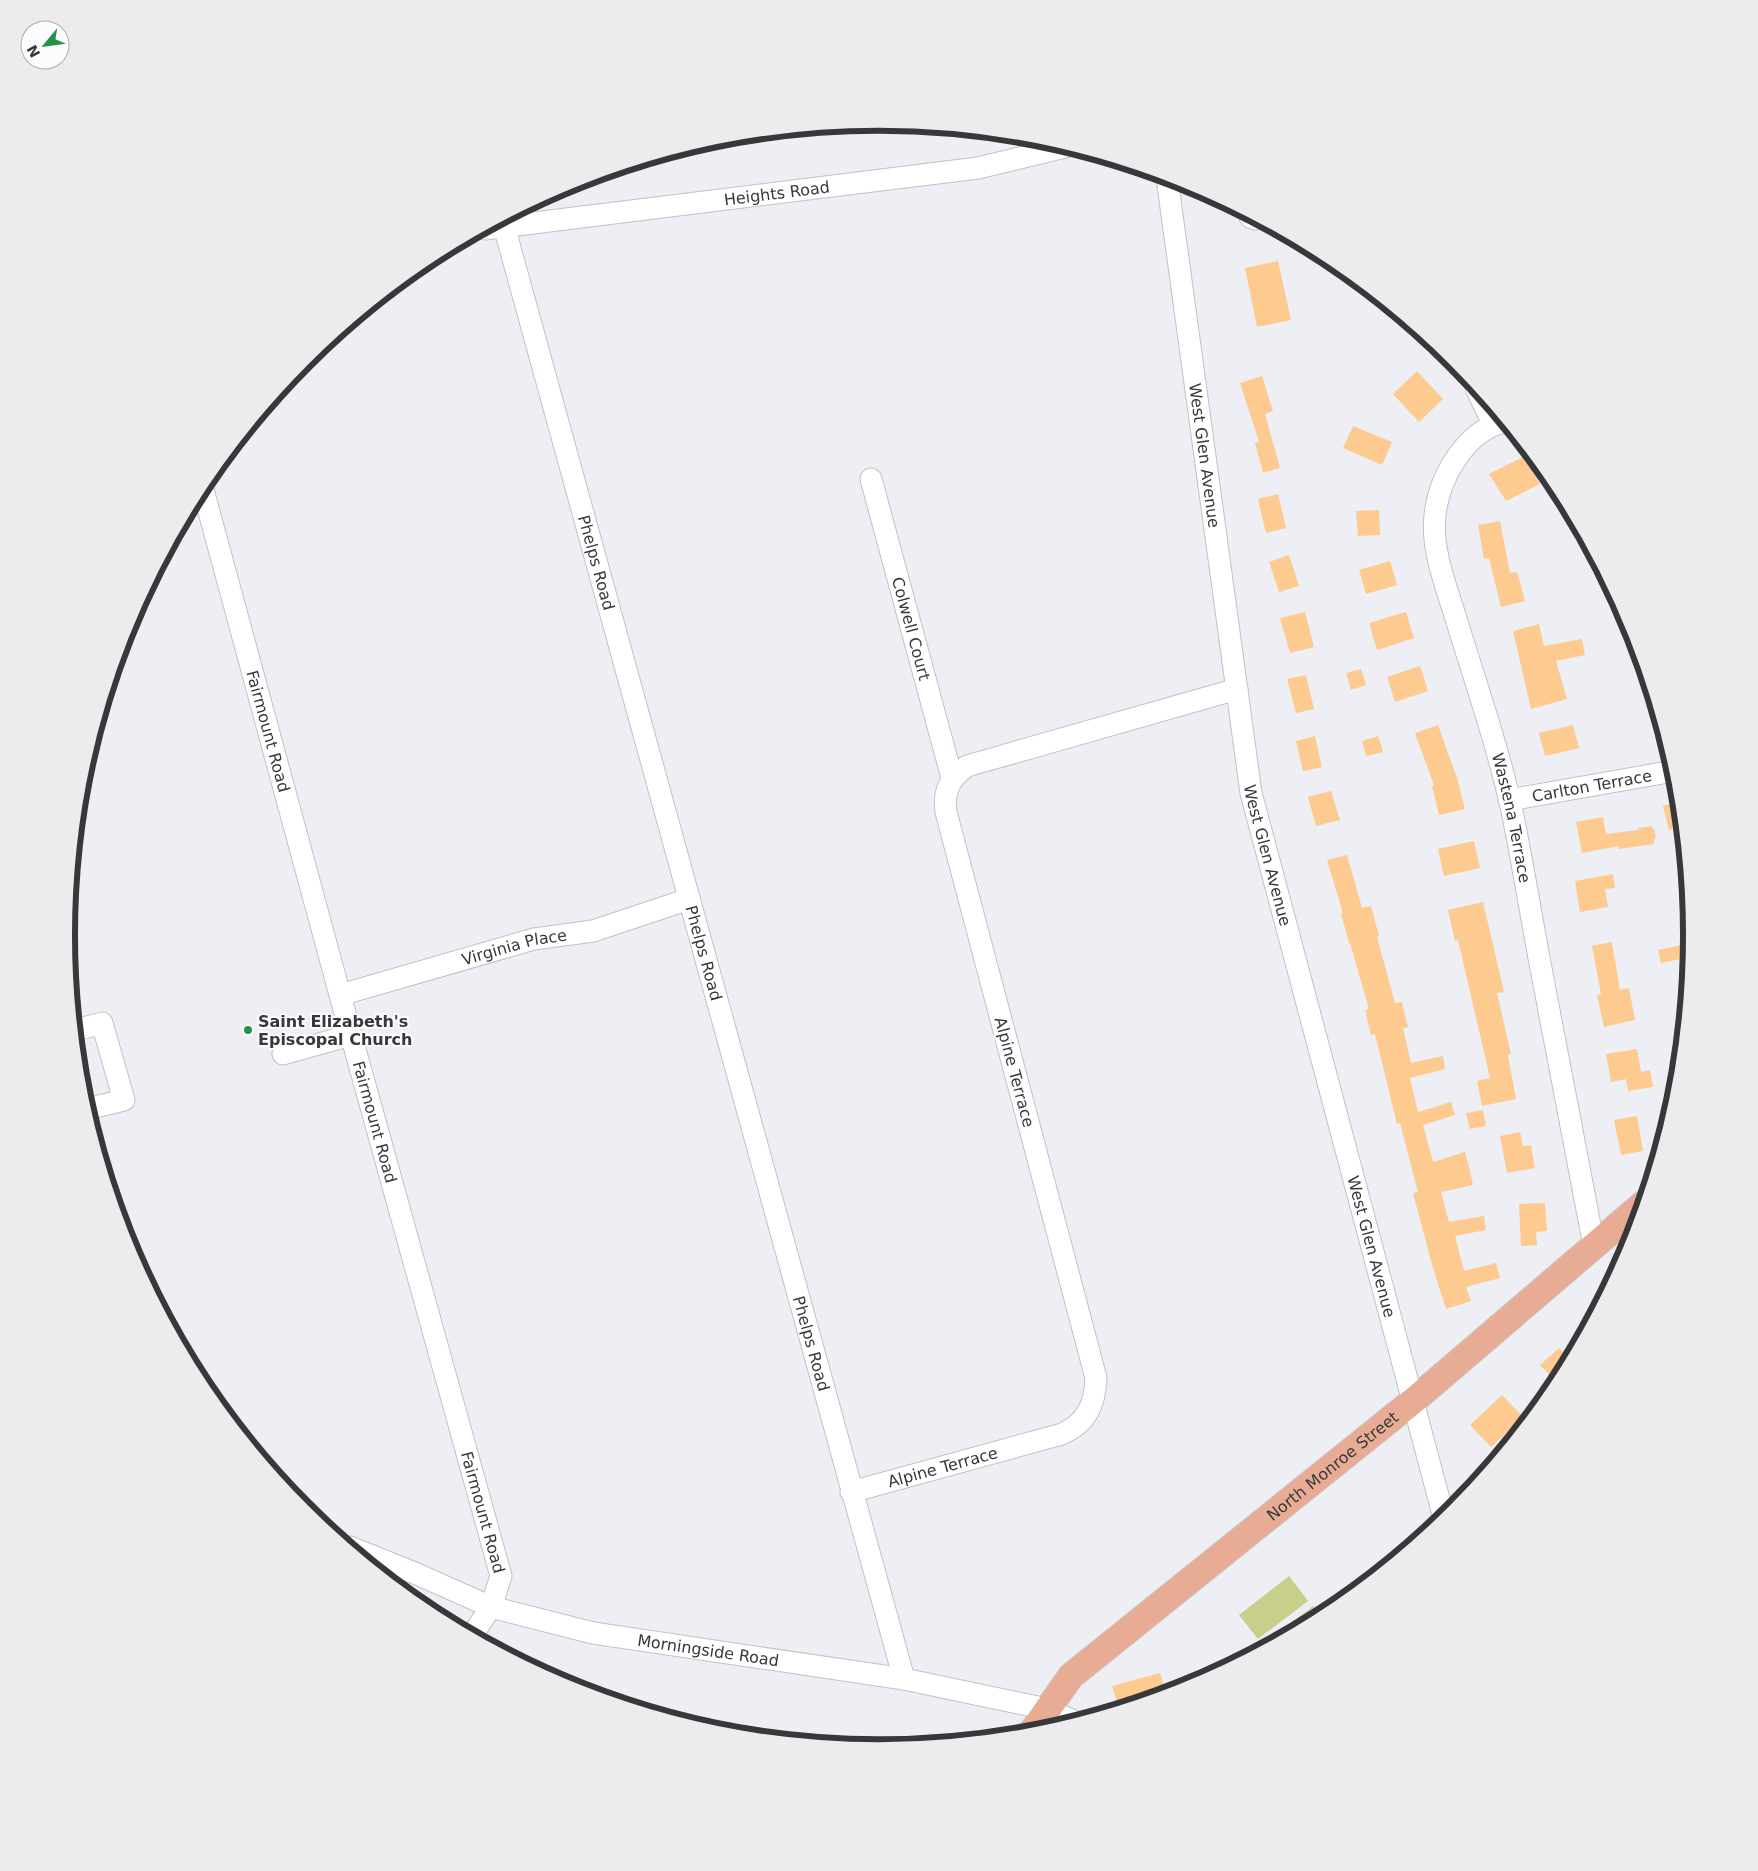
<svg xmlns="http://www.w3.org/2000/svg" width="1758" height="1871" font-family="'DejaVu Sans',sans-serif">
<style>
.pitch{fill:#c8cf8a}
.building{fill:#fdcb8f}
.lines{fill:none;stroke-linecap:round;stroke-linejoin:round}
.minor-casing{stroke:#c1c1c7;stroke-width:23}
.major-casing{stroke:#cbcbcc;stroke-width:28}
.minor{stroke:#fff;stroke-width:21}
.major{stroke:#e7ac93;stroke-width:26}
.poi-dot{fill:#289047;stroke:#fcfcfe;stroke-width:2}
.labels{text-anchor:middle;stroke-width:4;stroke-linejoin:round;paint-order:stroke}
.street-label{font-size:16px;fill:#38383a;stroke:#fcfcfe}
.poi-label{font-size:16px;font-weight:bold;fill:#38383a;stroke:#fcfcfe;text-anchor:start}
.rim{fill:none;stroke:#38383a;stroke-width:6}
</style>
<rect width="100%" height="100%" fill="#eeeef5"/>
<g class="pitch">
<path d="M1289,1576L1308,1601L1258,1639L1239,1615Z"/>
<path d="M1313,1606L1320,1617L1264,1647L1262,1645Z"/>
</g>
<g class="building">
<path d="M1278,261L1291,320L1257,327L1245,268Z"/>
<path d="M1417,371L1443,399L1419,422L1393,394Z"/>
<path d="M1262,376L1273,411L1265,414L1280,468L1263,473L1255,443L1259,442L1240,383Z"/>
<path d="M1353,426L1392,442L1382,465L1343,448Z"/>
<path d="M1525,456L1540,484L1506,501L1489,474Z"/>
<path d="M1278,494L1286,528L1266,533L1258,499Z"/>
<path d="M1379,510L1380,535L1358,536L1356,511Z"/>
<path d="M1500,521L1510,573L1517,572L1525,601L1501,607L1489,558L1484,559L1478,525Z"/>
<path d="M1289,555L1299,586L1279,592L1269,562Z"/>
<path d="M1390,561L1397,585L1366,594L1359,570Z"/>
<path d="M1305,612L1314,647L1290,653L1280,618Z"/>
<path d="M1406,612L1414,638L1377,650L1369,623Z"/>
<path d="M1539,624L1544,646L1582,639L1585,655L1556,661L1567,699L1531,709L1513,631Z"/>
<path d="M1420,666L1428,691L1395,702L1387,677Z"/>
<path d="M1361,669L1366,685L1351,690L1346,673Z"/>
<path d="M1306,675L1314,709L1296,713L1287,679Z"/>
<path d="M1438,725L1457,778L1465,809L1439,815L1432,786L1434,785L1415,733Z"/>
<path d="M1573,725L1579,748L1545,756L1539,733Z"/>
<path d="M1315,736L1322,767L1303,771L1296,741Z"/>
<path d="M1378,736L1383,752L1366,756L1362,741Z"/>
<path d="M1331,791L1340,820L1316,826L1308,797Z"/>
<path d="M1679,802L1681,827L1669,830L1663,806Z"/>
<path d="M1603,817L1606,834L1639,830L1638,828L1652,826V829L1654,828L1656,839H1654V844L1619,849V846L1582,853L1576,822Z"/>
<path d="M1474,841L1480,868L1444,876L1438,849Z"/>
<path d="M1347,855L1362,908L1371,906L1379,936L1377,937L1395,1003L1402,1002L1408,1027L1403,1028L1411,1063L1443,1056L1445,1069L1410,1078L1418,1112L1451,1102L1455,1115L1423,1125L1433,1162L1465,1152L1469,1167L1473,1185L1441,1192L1449,1222L1484,1216L1486,1230L1455,1236L1464,1271L1496,1263L1500,1278L1466,1287L1471,1301L1446,1309L1433,1268L1413,1193L1418,1192L1400,1123L1397,1124L1375,1034L1371,1035L1365,1010L1369,1009L1350,943H1349L1341,913H1343L1327,860Z"/>
<path d="M1613,874L1615,888L1605,889L1608,907L1580,912L1575,881Z"/>
<path d="M1483,902L1504,992L1497,993L1511,1054L1508,1055L1516,1099L1482,1106L1477,1081L1490,1078L1458,940L1455,941L1448,910Z"/>
<path d="M1612,942L1620,990L1629,988L1635,1020L1604,1027L1597,995L1601,994L1592,946Z"/>
<path d="M1691,943L1690,957L1661,963L1658,950Z"/>
<path d="M1637,1049L1641,1072L1650,1070L1653,1087L1628,1091L1626,1079L1611,1082L1606,1054Z"/>
<path d="M1483,1110L1486,1126L1470,1129L1466,1113Z"/>
<path d="M1637,1116L1643,1151L1621,1155L1614,1120Z"/>
<path d="M1520,1132L1523,1146L1531,1145L1535,1168L1507,1173L1500,1136Z"/>
<path d="M1545,1203L1547,1231L1536,1232L1537,1245L1521,1246L1519,1204Z"/>
<path d="M1559,1348L1569,1360L1557,1383L1540,1365Z"/>
<path d="M1502,1395L1523,1417L1491,1447L1470,1425Z"/>
<path d="M1160,1673L1166,1694L1119,1708L1112,1686Z"/>
</g>
<g class="lines">
<g class="minor-casing">
<g id="minor">
<path id="s1" d="M1167,178L1251,793L1444,1518"/>
<path d="M1250,217L1255,219"/>
<path id="s2" d="M504,226L904,1679"/>
<path id="s3" d="M485,229L978,168L1065,147"/>
<path d="M1476,388L1493,424"/>
<path id="s4" d="M1504,422C1465,431 1439,478 1435,515C1431,551 1447,588 1457,622C1476,684 1498,747 1512,811C1522,860 1530,909 1539,958C1557,1054 1575,1150 1594,1246"/>
<path id="s5" d="M871,479L952,778"/>
<path id="s6" d="M202,486L340,995L501,1576L491,1607L475,1631L474,1636"/>
<path id="s7" d="M1509,800L1674,771"/>
<path id="s8" d="M340,995L534,939L593,931L689,899"/>
<path d="M76,1030L102,1023L124,1100L87,1109"/>
<path d="M283,1054L351,1035"/>
<path id="s9" d="M851,1492L1062,1434C1087,1423 1095,1404 1096,1378L946,812C943,791 950,778 967,766L1237,689"/>
<path id="s10" d="M350,1547L417,1574L491,1607L593,1633L904,1679L1047,1709L1074,1721"/>
</g>
</g>
<g class="major-casing">
<g id="major">
<path id="s11" d="M1031,1733L1071,1676L1413,1401L1643,1204"/>
</g>
</g>
<use href="#minor" class="minor"/>
<use href="#major" class="major"/>
</g>
<circle class="poi-dot" cx="248" cy="1030" r="5"/>
<g class="labels">
<g class="street-label">
<text dy="6" stroke="none"><textPath href="#s3" startOffset="294">Heights Road</textPath></text>
<text dy="6" stroke="none"><textPath href="#s1" startOffset="280">West Glen Avenue</textPath></text>
<text dy="6" stroke="none"><textPath href="#s2" startOffset="349">Phelps Road</textPath></text>
<text dy="6" stroke="none"><textPath href="#s5" startOffset="155">Colwell Court</textPath></text>
<text dy="6" stroke="none"><textPath href="#s6" startOffset="254">Fairmount Road</textPath></text>
<text dy="6" stroke="none"><textPath href="#s7" startOffset="84">Carlton Terrace</textPath></text>
<text dy="6" stroke="none"><textPath href="#s4" startOffset="436">Wastena Terrace</textPath></text>
<text dy="6" stroke="none"><textPath href="#s1" startOffset="685">West Glen Avenue</textPath></text>
<text dy="6" stroke="none"><textPath href="#s8" startOffset="181">Virginia Place</textPath></text>
<text dy="6" stroke="none"><textPath href="#s2" startOffset="754">Phelps Road</textPath></text>
<text transform="translate(1015 1072) rotate(75)" y="6">Alpine Terrace</text>
<text dy="6" stroke="none"><textPath href="#s6" startOffset="659">Fairmount Road</textPath></text>
<text dy="6" stroke="none"><textPath href="#s1" startOffset="1090">West Glen Avenue</textPath></text>
<text dy="6" stroke="none"><textPath href="#s2" startOffset="1159">Phelps Road</textPath></text>
<text dy="6" stroke="none"><textPath href="#s11" startOffset="405">North Monroe Street</textPath></text>
<text dy="6" stroke="none"><textPath href="#s9" startOffset="95">Alpine Terrace</textPath></text>
<text dy="6" stroke="none"><textPath href="#s6" startOffset="1064">Fairmount Road</textPath></text>
<text dy="6" stroke="none"><textPath href="#s10" startOffset="375">Morningside Road</textPath></text>
</g>
<g class="poi-label">
<text x="258" y="1027">Saint Elizabeth's<tspan x="258" dy="18">Episcopal Church</tspan></text>
</g>
</g>
<path d="M0 0H1758V1871H0ZM75 935a804 804 0 1 1 1608 0a804 804 0 1 1-1608 0Z" fill="#ececee" fill-rule="evenodd"/>
<path class="rim" d="M75 935a804 804 0 1 1 1608 0a804 804 0 1 1-1608 0Z"/>
<g transform="translate(45 45) rotate(241)"><circle r="24" fill="#fcfcfe" stroke="#aeaeb0"/>
<path d="M0-4L9 19L0 12L-9 19Z" fill="#289047"/>
<text y="-8" font-size="14" font-weight="bold" text-anchor="middle" fill="#38383a">N</text>
</g>
</svg>
